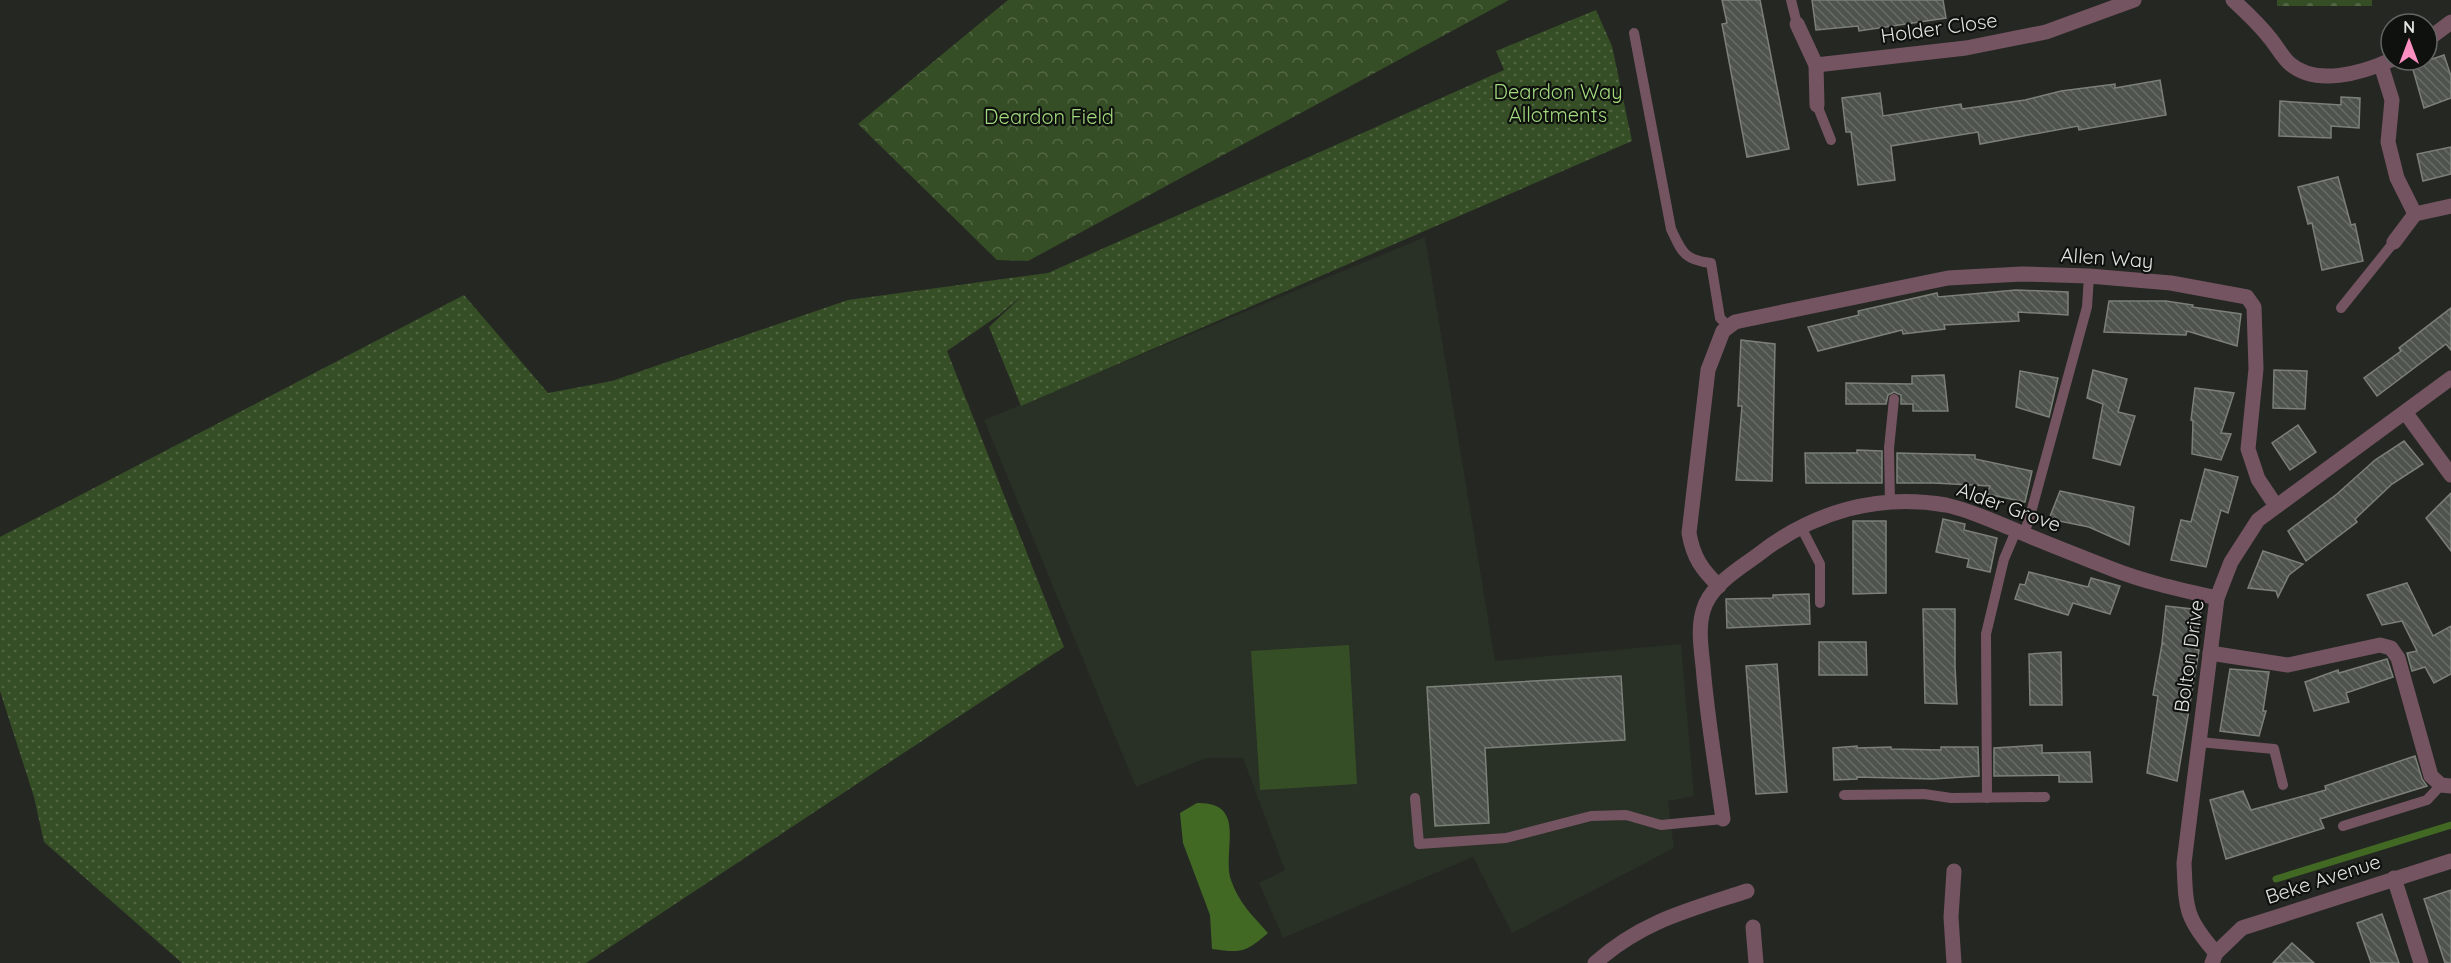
<svg xmlns="http://www.w3.org/2000/svg" width="2451" height="963" font-family="Quicksand,sans-serif">
<style>
.built{fill:#293025}
.grass{fill:url(#grass-dots)}
.cemetery{fill:url(#cemetery-stones)}
.park{fill:url(#park-crowns)}
.pitch{fill:#364e26}
.water{fill:#426924}
.lines{fill:none;stroke-linecap:round;stroke-linejoin:round}
.stream{stroke:#426924;stroke-width:7}
.building{fill:url(#building-back-hatch);stroke:#7b8079;stroke-width:1.5}
.service{stroke:#755462;stroke-width:10}
.minor{stroke:#755462;stroke-width:15}
.labels{text-anchor:middle;stroke-width:4.5;stroke-linejoin:round;paint-order:stroke}
.street-label{font-size:20px;fill:#e2e4e0;stroke:#0f110e}
.park-label{font-size:20px;fill:#a2da7d;stroke:#0f110e}
</style>
<defs>
<pattern id="grass-dots" width="8" height="8" patternUnits="userSpaceOnUse" patternTransform="scale(1.5)"><rect width="8" height="8" fill="#364e26"/><path d="M2 2h.1M6 6h.1" fill="none" stroke="#536745" stroke-width="1.8" stroke-linecap="round"/></pattern>
<pattern id="cemetery-stones" width="16" height="16" patternUnits="userSpaceOnUse" patternTransform="scale(1.5)"><rect width="16" height="16" fill="#364e26"/><path d="M2 7V4a2 2 0 0 1 4 0v3zM10 15v-3a2 2 0 0 1 4 0v3z" fill="#536745"/></pattern>
<pattern id="park-crowns" width="20" height="18" patternUnits="userSpaceOnUse" patternTransform="scale(1.5)"><rect width="20" height="18" fill="#364e26"/><path d="M2 6a3 3 0 1 1 6 0M12 15a3 3 0 1 1 6 0" fill="none" stroke="#536745"/></pattern>
<pattern id="building-back-hatch" width="6" height="6" patternUnits="userSpaceOnUse" patternTransform="scale(1.5)"><rect width="6" height="6" fill="#4f534d"/><path d="M-1 5l2 2M0 0l6 6M5-1l2 2" fill="none" stroke="#686c66"/></pattern>
</defs>
<rect width="100%" height="100%" fill="#252822"/>
<path class="built" d="M1425,237L1495,661L1681,644L1694,796L1668,801L1674,848L1512,933L1473,857L1283,938L1259,883L1285,870L1243,758H1206L1136,787L984,420Z"/>
<path class="grass" d="M1596,10L1612,46L1632,141L1021,406L989,327L1023,295L999,315L947,351L1064,647L586,963H182L44,842L34,797L0,691V537L464,295L548,393L612,381L848,300L1048,273L1504,70L1496,51Z"/>
<rect class="cemetery" x="2277" y="0" width="95" height="6"/>
<path class="park" d="M1008,0H1509L1028,261L997,260L858,124Z"/>
<path class="pitch" d="M1349,645L1357,784L1260,790L1251,651Z"/>
<path class="water" d="M1197,803C1248,802 1222,850 1231,880C1239,903 1252,915 1268,933C1245,953 1241,953 1212,949L1210,915L1183,843L1180,813Z"/>
<g class="lines">
<path class="stream" d="M2276,879L2451,825"/>
</g>
<g class="building">
<path d="M1722,0H1760L1789,149L1747,157L1722,24L1727,23Z"/>
<path d="M1812,0H1943L1946,18L1859,31L1858,26L1816,30Z"/>
<path d="M2444,55L2451,76V98L2424,108L2412,66Z"/>
<path d="M2160,80L2166,115L2079,130L2078,126L1980,144L1978,132L1891,146L1895,180L1858,185L1851,132H1846L1842,98L1880,93L1883,116L1961,104L1962,109L2025,100L2061,91L2115,84V88Z"/>
<path d="M2341,97L2360,98L2359,128L2331,126V138L2279,136L2280,101L2341,105Z"/>
<path d="M2451,147V174L2423,181L2417,154Z"/>
<path d="M2338,177L2351,225L2355,224L2363,261L2322,270L2312,223L2308,224L2298,187Z"/>
<path d="M2016,290L2068,292V315L2018,312L2019,321L1944,325L1945,329L1903,334L1902,330L1818,351L1808,327L1859,315L1858,311L1937,293L1938,297Z"/>
<path d="M2109,301H2166L2193,305L2192,307L2241,314L2237,346L2187,331L2186,335L2104,332Z"/>
<path d="M2451,308V350L2446,344L2377,396L2364,378L2401,351L2399,348Z"/>
<path d="M1741,340L1775,344L1772,481L1736,480L1742,406H1738Z"/>
<path d="M2093,370L2127,379L2118,412L2135,416L2120,465L2093,458L2103,404L2087,398Z"/>
<path d="M2274,370L2307,371L2305,409L2273,408Z"/>
<path d="M2020,371L2058,378L2049,417L2016,407Z"/>
<path d="M1944,375L1948,411H1913V404H1901V395L1894,392L1888,395L1886,404H1846V383L1912,384V376Z"/>
<path d="M2195,388L2234,393L2221,433L2231,434L2221,460L2192,454L2193,421L2191,420Z"/>
<path d="M2298,425L2316,452L2290,470L2272,443Z"/>
<path d="M2404,441L2423,464L2392,484L2355,519L2357,522L2306,561L2288,531L2337,494L2375,460Z"/>
<path d="M1857,450L1882,451V483H1806L1805,453H1857Z"/>
<path d="M1897,453L1975,455V459L2032,471L2025,502L1987,494L1990,486L1934,483H1897Z"/>
<path d="M2205,469L2238,477L2228,513L2221,510L2206,567L2171,560L2181,520L2191,522Z"/>
<path d="M2060,491L2134,507L2129,545L2089,527L2049,519Z"/>
<path d="M2451,493V551L2426,518Z"/>
<path d="M1943,519L1965,524L1964,530L1997,538L1990,572L1967,567L1969,559L1936,552Z"/>
<path d="M1853,521H1886V593L1853,594Z"/>
<path d="M2263,551L2303,564L2289,575L2278,597L2276,591L2248,588Z"/>
<path d="M2029,572L2088,587L2091,578L2120,586L2110,614L2073,603L2068,615L2015,599L2020,584L2025,585Z"/>
<path d="M2407,583L2433,636L2451,626V674L2434,683L2425,667L2412,671L2407,653L2417,651L2402,621L2382,625L2367,595Z"/>
<path d="M1809,594L1810,624L1727,628L1726,599L1773,598V595Z"/>
<path d="M2166,606L2201,610L2195,649L2199,650L2177,781L2147,773L2158,696L2153,695L2162,644H2164L2162,643L2163,634Z"/>
<path d="M1923,609H1955V667L1957,704L1925,703Z"/>
<path d="M1819,642H1866L1867,675H1819Z"/>
<path d="M2061,652L2062,705H2030L2029,654Z"/>
<path d="M2387,659L2393,677L2346,693L2349,702L2314,711L2305,682L2338,670L2339,673Z"/>
<path d="M1777,664L1787,792L1756,794L1746,666Z"/>
<path d="M2230,669L2269,672L2263,711H2266L2259,736L2220,731Z"/>
<path d="M1621,676L1625,740L1485,748L1489,823L1435,826L1427,687Z"/>
<path d="M2042,745V753L2090,752L2092,782H2059V775L1994,776V748Z"/>
<path d="M1857,746V748L1891,747V749L1941,750V747H1978L1979,776L1932,779L1857,777V779L1834,780L1833,748Z"/>
<path d="M2415,756L2422,779L2427,786L2320,819L2324,828L2226,859L2210,800L2243,791L2251,810L2326,790L2325,786Z"/>
<path d="M2451,890V963H2445L2424,899Z"/>
<path d="M2382,914L2399,963H2371L2357,923Z"/>
<path d="M2292,943L2314,963H2273Z"/>
</g>
<g class="lines">
<g class="service">
<path d="M1791,0L1797,24"/>
<path d="M1634,33L1671,229C1682,252 1684,260 1711,263L1720,318L1728,326"/>
<path d="M1817,105L1831,140"/>
<path d="M2341,308L2394,242"/>
<path d="M1890,503L1889,448L1894,399"/>
<path d="M1801,527L1820,564V603"/>
<path d="M2024,534L2030,516L2087,307L2089,276"/>
<path d="M2199,742L2274,749L2283,785"/>
<path d="M1844,795L1924,794L1951,798L2045,797"/>
<path d="M1415,798L1419,844L1506,838L1591,816L1626,815L1661,825L1723,819"/>
<path d="M1987,798L1986,634L2004,559L2016,531"/>
<path d="M2343,826L2427,800L2441,785"/>
</g>
<g class="minor">
<path d="M2233,0C2246,12 2258,23 2269,37C2276,45 2281,55 2289,63C2316,87 2362,73 2391,60"/>
<path d="M1797,24L1816,65L1817,105"/>
<path d="M2427,40L2451,22"/>
<path d="M1816,65L1966,48L2046,32L2134,0"/>
<path d="M2381,65L2392,100L2388,142L2397,178L2415,214"/>
<path d="M2394,242L2415,214L2451,206"/>
<path d="M2405,412L2451,475"/>
<path d="M1719,586C1702,570 1693,557 1689,533L1708,370L1723,331L1735,322L1749,319L1948,278L2022,274L2089,276L2171,283L2247,297L2254,307L2256,369L2248,449L2258,479L2276,506"/>
<path d="M2210,653L2288,665L2380,645L2391,648L2398,658L2431,776L2441,785L2451,786"/>
<path d="M1723,819C1716,768 1707,717 1703,666C1701,648 1698,628 1703,611C1710,585 1739,569 1759,554C1813,512 1878,493 1946,505C1970,510 1992,521 2015,530C2047,544 2079,556 2112,569C2145,582 2182,590 2217,598"/>
<path d="M1954,871L1951,917L1954,963"/>
<path d="M2394,878L2421,963"/>
<path d="M1753,927L1756,963"/>
<path d="M2216,953C2185,918 2186,909 2184,863L2217,598L2231,562L2258,520L2451,378"/>
<path d="M1595,963C1642,921 1689,910 1747,891"/>
<path d="M2212,963L2216,953L2242,928L2451,861"/>
</g>
</g>
<g class="labels">
<g class="street-label">
<text transform="translate(1939 28) rotate(-8)" y="7">Holder Close</text>
<text transform="translate(2107 258) rotate(4)" y="7">Allen Way</text>
<text transform="translate(2009 507) rotate(20)" y="7">Alder Grove</text>
<text transform="translate(2189 656) rotate(-82)" y="7">Bolton Drive</text>
<text transform="translate(2323 879) rotate(-18)" y="7">Beke Avenue</text>
</g>
<g class="park-label">
<text x="1558" y="99">Deardon Way<tspan x="1558" dy="23">Allotments</tspan></text>
<text x="1049" y="124">Deardon Field</text>
</g>
</g>
<g transform="translate(2409 42)"><circle r="28" fill="#0f110e" stroke="#636562" stroke-width="1.5"/>
<path d="M0-4.5L10 22L0 15L-10 22Z" fill="#fc8fc1"/>
<text y="-9" font-size="16" font-weight="bold" text-anchor="middle" fill="#e2e4e0">N</text>
</g>
</svg>
